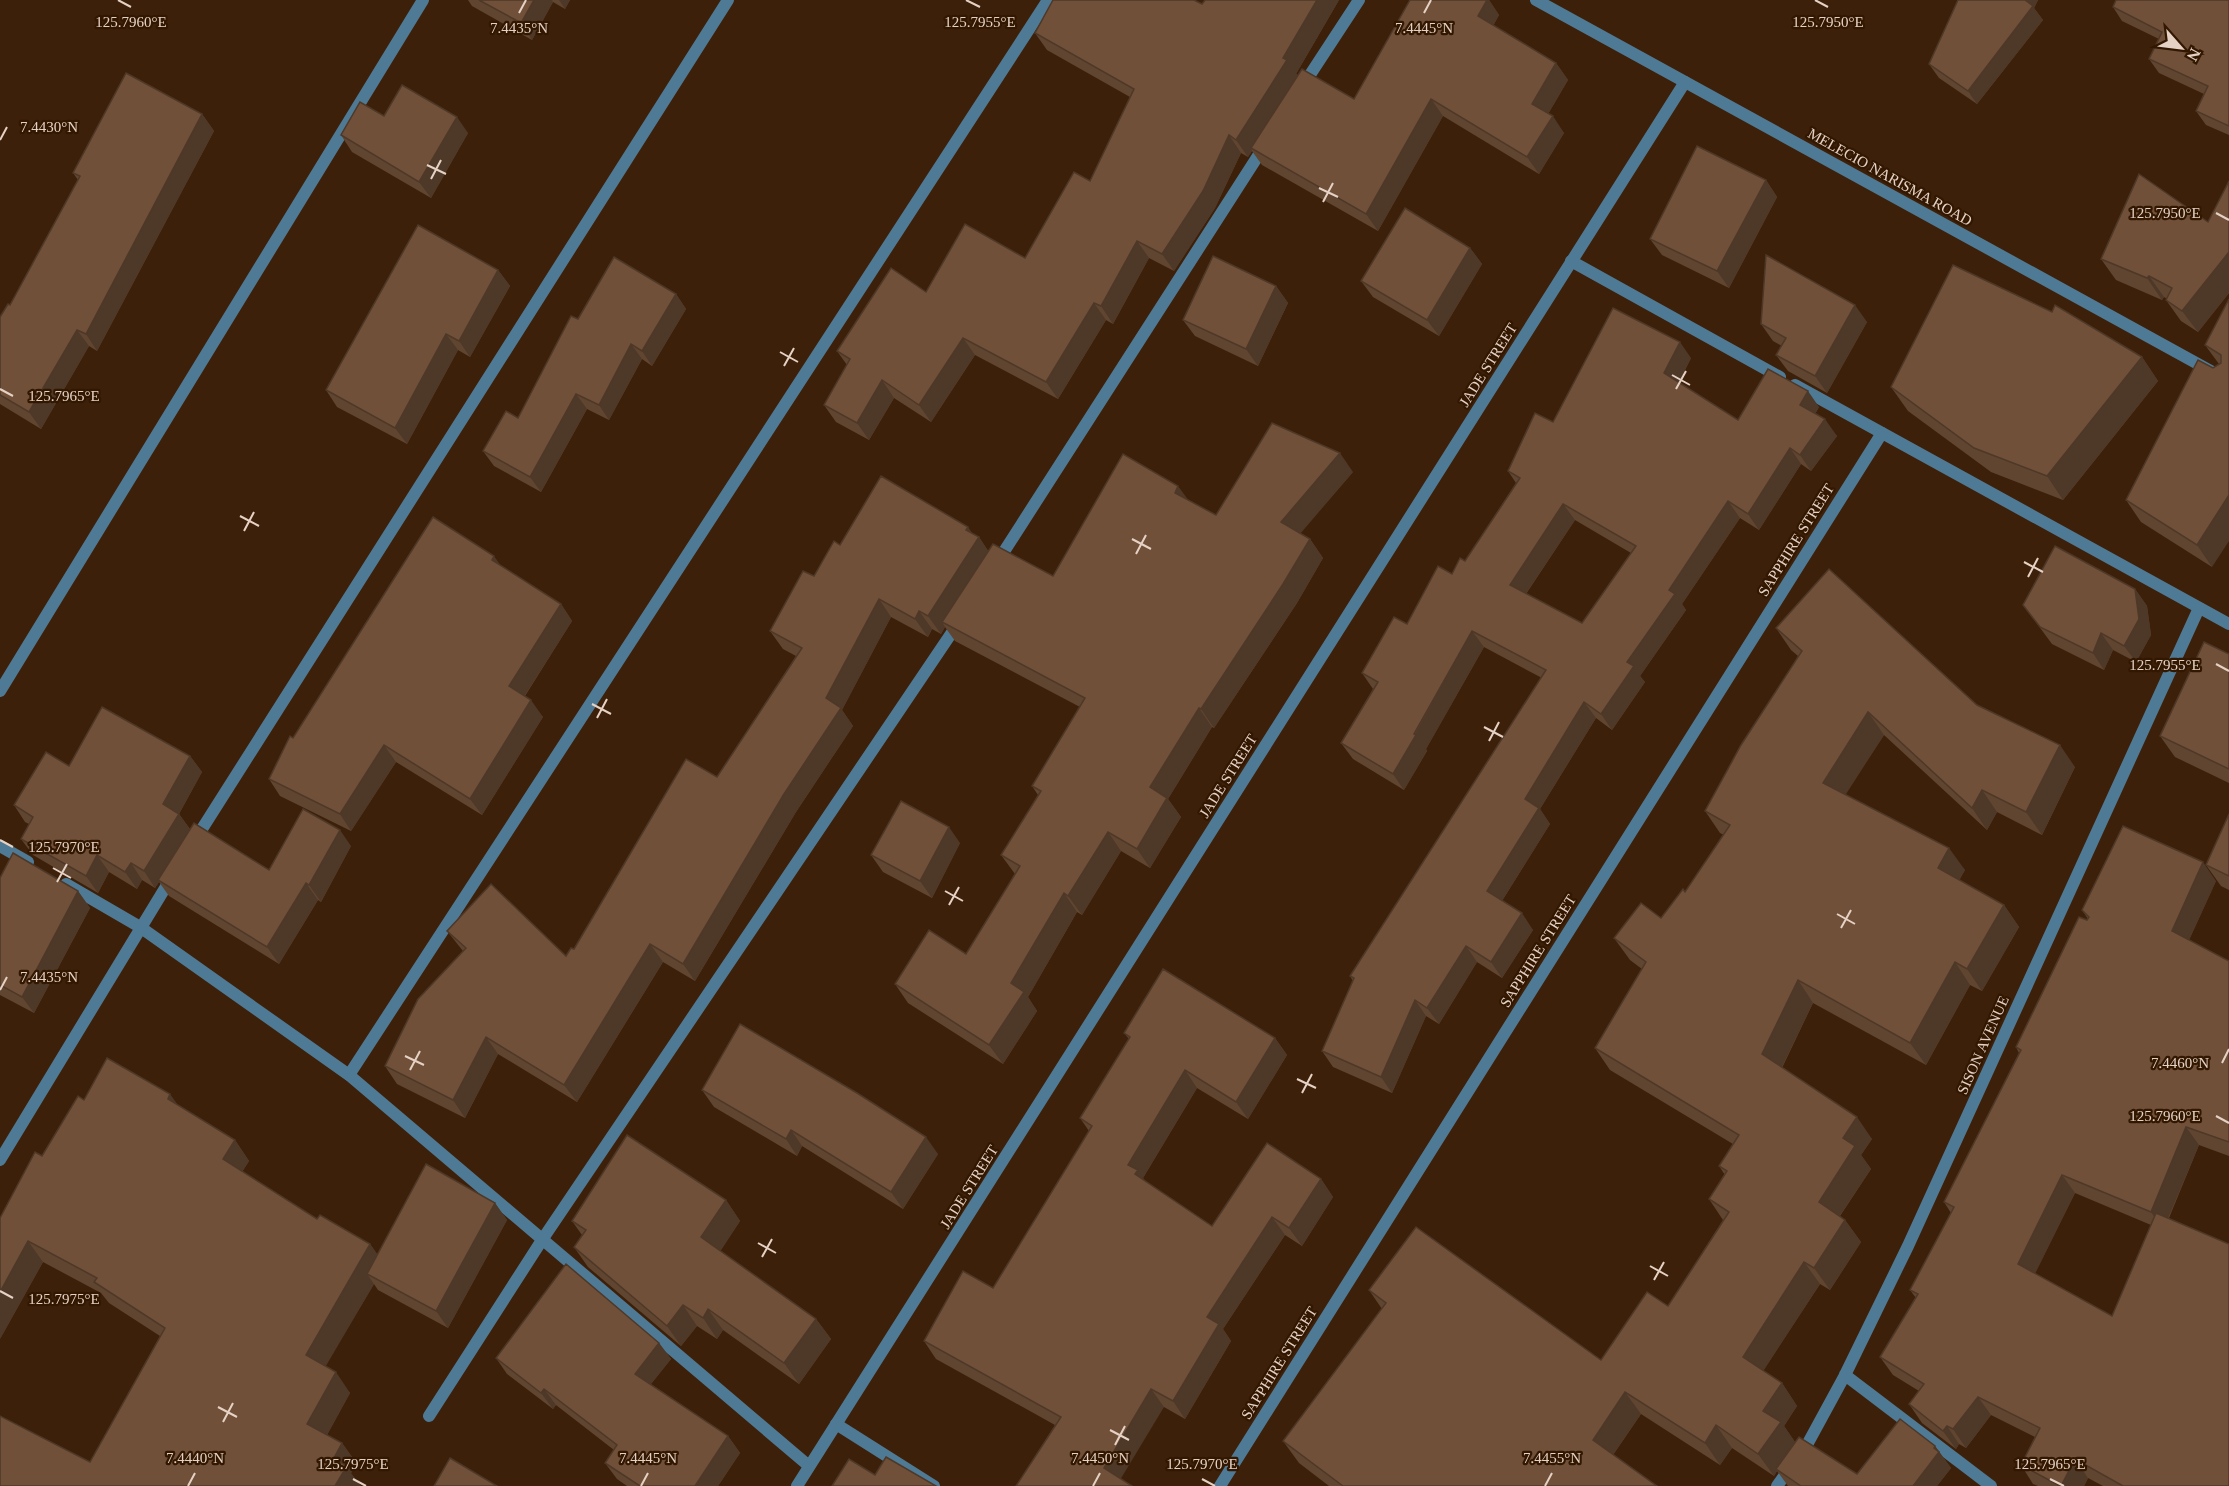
<svg xmlns="http://www.w3.org/2000/svg" width="2229" height="1486" font-family="'Times New Roman',serif">
<style>
.lines{fill:none;stroke-linecap:round;stroke-linejoin:round}
.street{stroke:#4f7a95;stroke-width:12}
.wall{fill:#604531;fill-rule:evenodd}
.shaded-wall{fill:#4e3828}
.building{fill:#705039;stroke:#4e3828;stroke-width:1.5;fill-rule:evenodd}
.ticks{fill:none;stroke:#e5d2c5;stroke-width:2}
.labels{text-anchor:middle;stroke-width:4.5;stroke-linejoin:round;paint-order:stroke}
.street-label{font-size:15px;fill:#e5d2c5;stroke:#321701}
.ticks-label{font-size:15px;text-anchor:middle;fill:#e5d2c5;stroke:#321701;stroke-width:4.5;stroke-linejoin:round;paint-order:stroke}
</style>
<rect width="100%" height="100%" fill="#3d2009"/>
<g class="lines">
<g class="street">
<path d="M1536,0L2229,381"/>
<path d="M1302,87L1359,0"/>
<path d="M1571,261L1780,377"/>
<path d="M1795,385L2229,624"/>
<path d="M996,564L1265,145"/>
<path d="M0,691L423,0"/>
<path d="M195,840L728,0"/>
<path d="M0,846L28,862"/>
<path d="M66,884L140,927L349,1075L809,1466"/>
<path d="M349,1075L1048,0"/>
<path d="M0,1160L173,875"/>
<path d="M1845,1375L1991,1486"/>
<path d="M429,1416L542,1240L959,622"/>
<path d="M836,1424L934,1486"/>
<path d="M797,1486L1685,82"/>
<path d="M1220,1486L1882,433"/>
<path d="M1777,1486L1808,1443L1845,1375L1908,1246L2199,608"/>
</g>
</g>
<g class="wall">
<path d="M468,0H570L565,9L553,2L532,40L472,6Z"/>
<path d="M1205,0H1339L1296,74L1298,75L1354,99L1410,0H1489L1499,15L1493,26L1556,63L1568,80L1548,114L1564,133L1539,174L1443,116L1378,231L1262,165L1252,151L1248,157L1241,153L1215,208L1174,271L1149,258L1113,324L1106,320L1058,399L975,355L931,422L894,398L869,440L836,422L824,405L847,365L837,351L926,292L1025,258L1090,181L1130,97L1047,50L1035,33L1202,4Z"/>
<path d="M1958,0H2038L2034,8L2043,20L1977,104L1939,78L1929,64Z"/>
<path d="M2229,0V135L2206,125L2196,111L2204,94L2159,73L2149,59L2159,39L2122,21L2113,7Z"/>
<path d="M202,114L214,131L97,351L89,346L41,429L0,404V317L10,305L78,180L73,173Z"/>
<path d="M384,116L468,133L431,198L352,152L341,135Z"/>
<path d="M1766,180L1777,197L1729,288L1662,255L1650,239Z"/>
<path d="M2229,181V293L2198,332L2181,321L2166,300L2167,299L2164,297L2162,300L2116,280L2101,259L2208,222Z"/>
<path d="M1470,248L1482,264L1439,336L1373,297L1361,281Z"/>
<path d="M498,270L510,286L470,357L458,350L407,444L337,407L326,390Z"/>
<path d="M1276,286L1288,303L1258,366L1195,336L1183,320Z"/>
<path d="M676,294L686,309L652,366L642,359L609,420L587,409L541,492L494,466L483,451L518,418L578,319Z"/>
<path d="M2229,299L2212,567L2141,522L2126,500L2213,368L2219,364L2205,345Z"/>
<path d="M1867,322L1827,393L1788,371L1776,355L1782,346L1773,341L1761,324Z"/>
<path d="M2142,357L2158,381L2063,500L1991,472L1908,411L1891,387Z"/>
<path d="M1691,358L1679,382L1738,420L1819,407L1815,414L1837,436L1811,471L1801,464L1759,530L1740,518L1682,604L1686,610L1640,676L1645,682L1612,730L1596,718L1540,809L1550,824L1502,901L1533,930L1502,978L1477,962L1439,1024L1426,1016L1392,1093L1333,1067L1322,1051L1353,981L1350,976L1542,678L1484,647L1426,749L1427,751L1404,790L1353,759L1341,743L1373,689L1362,673L1452,574L1465,561L1516,483L1508,471L1553,422ZM1575,520L1631,553L1582,623L1526,594Z"/>
<path d="M1353,472L1300,533L1310,539L1323,558L1297,603L1214,728L1212,727L1168,799L1181,817L1150,868L1121,851L1082,915L1077,912L1028,997L1037,1011L1003,1064L908,1003L895,984L966,954L1015,874L1001,855L1038,795L1032,786L1080,707L955,641L945,627L941,634L932,629L928,637L891,617L842,710L853,726L796,812L695,981L663,962L577,1102L498,1054L465,1118L397,1084L385,1066L463,951L447,931L566,956L574,949L717,777L796,656L783,649L770,631L840,545L973,534L979,537L988,551L1053,576L1188,500L1216,515Z"/>
<path d="M501,566L561,604L572,621L525,696L543,717L482,815L396,762L351,831L280,796L269,779L293,738Z"/>
<path d="M2135,589L2147,606L2151,635L2136,662L2113,650L2104,670L2052,644L2023,605Z"/>
<path d="M1776,628L1977,705L2075,767L2042,835L1997,812L1987,830L1884,735L1845,794L1965,870L1959,880L2004,905L2019,927L1982,991L1970,985L1926,1065L1813,1003L1782,1068L1872,1139L1861,1155L1871,1169L1840,1216L1845,1220L1861,1242L1830,1290L1820,1284L1763,1371L1782,1383L1797,1406L1784,1426L1795,1442L1857,1474L1935,1446L1951,1468L1937,1486H1788L1777,1471L1774,1476L1732,1448L1720,1465L1641,1414L1613,1455L1657,1486H1329L1299,1463L1283,1441L1382,1309L1369,1290L1601,1360L1668,1306L1723,1220L1709,1199L1725,1175L1719,1166L1733,1144L1610,1070L1595,1048L1642,969L1630,960L1614,938L1661,918L1685,892L1724,835L1720,833L1705,811L1798,656L1791,650Z"/>
<path d="M2229,654V783L2175,757L2160,736Z"/>
<path d="M190,756L202,772L179,814L190,829L269,870L351,846L321,902L318,900L279,964L169,896L159,882L155,888L142,880L137,889L109,872L98,893L33,855L21,839L29,824L25,822L14,805L69,766Z"/>
<path d="M2229,814V890L2221,886L2206,865Z"/>
<path d="M960,843L932,898L883,872L871,855Z"/>
<path d="M0,878L78,891L90,908L34,1013L0,995Z"/>
<path d="M2216,881L2189,940L2229,961V1156L2199,1145L2169,1218L2229,1486H2103L2088,1478L2084,1486H2038L2033,1484L2021,1465L2035,1437L1991,1415L1966,1448L1959,1444L1956,1449L1922,1423L1909,1404L1919,1391L1893,1375L1880,1357L1916,1298L1910,1290L1951,1213L1944,1202L2019,1053L2016,1047L2088,919L2082,910ZM2075,1193L2151,1225L2112,1316L2035,1273Z"/>
<path d="M1124,1033L1275,1038L1287,1055L1248,1119L1197,1088L1143,1178L1145,1181L1212,1226L1321,1179L1333,1197L1302,1246L1285,1235L1223,1329L1231,1341L1185,1419L1164,1407L1016,1486L1055,1425L936,1359L924,1341L993,1288L1089,1131L1080,1118L1129,1039Z"/>
<path d="M702,1090L938,1154L903,1209L802,1146L797,1156L714,1107Z"/>
<path d="M84,1100L178,1105L235,1140L249,1161L242,1172L317,1219L370,1244L377,1254L495,1203L507,1220L448,1328L378,1290L374,1284L325,1366L350,1393L327,1435L342,1443L357,1464L351,1473L90,1462L160,1336L109,1303L101,1293L43,1262L0,1339L42,1156Z"/>
<path d="M726,1200L740,1221L720,1251L816,1319L831,1339L799,1384L723,1330L717,1339L697,1326L681,1346L588,1267L574,1247L582,1235L572,1221Z"/>
<path d="M659,1343L671,1359L651,1384L728,1436L740,1453L718,1486H627L617,1479L605,1463L614,1450L556,1405L553,1409L507,1374L496,1358Z"/>
</g>
<g class="shaded-wall">
<path d="M534,0H552L553,2L532,40L521,23Z"/>
<path d="M559,0H570L565,9Z"/>
<path d="M1317,0H1339L1296,74L1299,78L1251,148L1252,151L1248,157L1236,140Z"/>
<path d="M1487,0H1489L1499,15L1489,33L1478,16Z"/>
<path d="M2024,0H2038L2034,8L2043,20L1977,104L1968,91Z"/>
<path d="M1556,63L1568,80L1544,121L1532,104Z"/>
<path d="M1431,99L1443,116L1378,231L1366,214Z"/>
<path d="M202,114L214,131L97,351L86,334Z"/>
<path d="M1553,116L1564,133L1539,174L1527,157Z"/>
<path d="M457,117L468,133L431,198L419,182Z"/>
<path d="M1229,135L1241,153L1215,208L1174,271L1162,254Z"/>
<path d="M1766,180L1777,197L1729,288L1717,271Z"/>
<path d="M1137,241L1149,258L1113,324L1101,306Z"/>
<path d="M1470,248L1482,264L1439,336L1427,320Z"/>
<path d="M2229,252V293L2198,332L2182,311Z"/>
<path d="M498,270L510,286L470,357L459,341Z"/>
<path d="M2149,276L2164,297L2162,300L2147,278Z"/>
<path d="M1276,286L1288,303L1258,366L1246,349Z"/>
<path d="M676,294L686,309L652,366L642,351Z"/>
<path d="M1094,303L1106,320L1058,399L1046,382Z"/>
<path d="M1855,305L1867,322L1827,393L1815,376Z"/>
<path d="M77,330L89,346L41,429L29,412Z"/>
<path d="M446,334L458,350L407,444L395,428Z"/>
<path d="M963,338L975,355L931,422L919,405Z"/>
<path d="M1680,342L1691,358L1675,389L1664,373Z"/>
<path d="M631,344L642,359L609,420L599,405Z"/>
<path d="M2142,357L2158,381L2063,500L2047,476Z"/>
<path d="M882,380L894,398L869,440L857,423Z"/>
<path d="M1808,391L1819,407L1811,421L1800,405Z"/>
<path d="M576,394L587,409L541,492L530,477Z"/>
<path d="M1825,419L1837,436L1811,471L1800,455Z"/>
<path d="M1790,448L1801,464L1759,530L1748,514Z"/>
<path d="M1340,453L1353,472L1294,541L1281,522Z"/>
<path d="M1178,486L1192,505L1175,493Z"/>
<path d="M2229,495V541L2212,567L2197,545Z"/>
<path d="M1728,501L1740,518L1682,604L1686,610L1640,676L1645,682L1612,730L1601,714L1627,662L1669,590Z"/>
<path d="M1563,504L1575,520L1521,601L1510,585Z"/>
<path d="M968,527L977,540L979,537L991,555L942,622L945,627L941,634L928,616Z"/>
<path d="M1310,539L1323,558L1297,603L1214,728L1201,709Z"/>
<path d="M494,556L506,573L492,560Z"/>
<path d="M2135,589L2147,606L2151,635L2136,662L2124,646Z"/>
<path d="M879,599L891,617L842,710L853,726L796,812L695,981L683,964Z"/>
<path d="M561,604L572,621L520,703L509,686Z"/>
<path d="M919,611L932,629L928,637L915,619Z"/>
<path d="M1472,631L1484,647L1426,749L1427,751L1404,790L1393,774Z"/>
<path d="M2101,633L2113,650L2104,670L2093,653Z"/>
<path d="M531,700L543,717L482,815L470,799Z"/>
<path d="M1584,702L1596,718L1540,809L1550,824L1498,907L1487,891L1525,799Z"/>
<path d="M1199,708L1212,727L1168,799L1181,817L1150,868L1137,849L1150,787Z"/>
<path d="M1868,712L1884,735L1839,805L1823,783Z"/>
<path d="M384,745L396,762L351,831L340,814Z"/>
<path d="M2060,745L2075,767L2042,835L2026,812Z"/>
<path d="M190,756L202,772L175,821L163,804Z"/>
<path d="M1982,790L1997,812L1987,830L1972,808Z"/>
<path d="M179,814L191,831L158,880L159,882L155,888L144,871Z"/>
<path d="M949,827L960,843L932,898L920,881Z"/>
<path d="M340,830L351,846L321,902L309,885Z"/>
<path d="M1108,832L1121,851L1082,915L1068,896Z"/>
<path d="M1949,848L1965,870L1954,890L1938,868Z"/>
<path d="M97,855L109,872L98,893L86,876Z"/>
<path d="M2203,862L2216,881L2185,949L2172,931Z"/>
<path d="M131,863L142,880L137,889L125,872Z"/>
<path d="M306,883L318,900L279,964L267,947Z"/>
<path d="M78,891L90,908L34,1013L22,997Z"/>
<path d="M1064,893L1077,912L1028,997L1037,1011L1003,1064L989,1045L1011,983Z"/>
<path d="M2004,905L2019,927L1982,991L1967,969Z"/>
<path d="M1522,913L1533,930L1502,978L1491,962Z"/>
<path d="M650,944L663,962L577,1102L564,1085Z"/>
<path d="M1466,946L1477,962L1439,1024L1427,1008Z"/>
<path d="M1955,962L1970,985L1926,1065L1910,1043Z"/>
<path d="M1798,980L1813,1003L1777,1077L1762,1054Z"/>
<path d="M1415,1000L1426,1016L1392,1093L1381,1077Z"/>
<path d="M486,1037L498,1054L465,1118L453,1100Z"/>
<path d="M1275,1038L1287,1055L1248,1119L1236,1102Z"/>
<path d="M1185,1070L1197,1088L1143,1178L1150,1188L1147,1192L1128,1165Z"/>
<path d="M170,1094L185,1115L168,1099Z"/>
<path d="M1857,1117L1872,1139L1861,1155L1871,1169L1834,1224L1819,1202L1843,1138Z"/>
<path d="M2186,1127L2199,1145L2163,1230L2151,1212Z"/>
<path d="M791,1130L802,1146L797,1156L786,1139Z"/>
<path d="M926,1137L938,1154L903,1209L891,1192Z"/>
<path d="M235,1140L249,1161L237,1180L223,1159Z"/>
<path d="M2062,1175L2075,1193L2031,1282L2018,1264Z"/>
<path d="M1321,1179L1333,1197L1302,1246L1289,1228Z"/>
<path d="M726,1200L740,1221L716,1258L701,1237Z"/>
<path d="M495,1203L507,1220L448,1328L436,1311Z"/>
<path d="M1272,1217L1285,1235L1223,1329L1231,1341L1185,1419L1173,1401L1207,1317Z"/>
<path d="M1845,1220L1861,1242L1830,1290L1814,1268Z"/>
<path d="M28,1241L43,1262L0,1339V1292Z"/>
<path d="M370,1244L385,1265L367,1274L374,1284L320,1376L306,1355Z"/>
<path d="M1804,1262L1820,1284L1758,1379L1743,1357Z"/>
<path d="M683,1305L697,1326L681,1346L667,1326Z"/>
<path d="M708,1309L723,1330L717,1339L703,1318Z"/>
<path d="M816,1319L831,1339L799,1384L784,1363Z"/>
<path d="M659,1343L671,1359L646,1390L635,1374Z"/>
<path d="M336,1372L350,1393L322,1444L307,1424Z"/>
<path d="M1782,1383L1797,1406L1784,1426L1797,1445L1776,1469L1777,1471L1774,1476L1758,1454L1763,1411Z"/>
<path d="M544,1389L556,1405L553,1409L541,1393Z"/>
<path d="M1151,1389L1164,1407L1117,1485L1104,1468Z"/>
<path d="M1625,1392L1641,1414L1608,1462L1593,1440Z"/>
<path d="M1978,1397L1991,1415L1966,1448L1953,1429Z"/>
<path d="M1716,1425L1732,1448L1720,1465L1705,1443Z"/>
<path d="M1947,1426L1959,1444L1956,1449L1943,1431Z"/>
<path d="M728,1436L740,1453L718,1486H695Z"/>
<path d="M342,1443L357,1464L351,1473L361,1486H335L334,1458Z"/>
<path d="M1935,1446L1951,1468L1937,1486H1913Z"/>
<path d="M2075,1459L2088,1478L2084,1486H2061Z"/>
</g>
<g class="building">
<path d="M479,0H534L521,23Z"/>
<path d="M1053,0H1194L1202,4L1205,0H1317L1283,58L1287,60L1236,140L1229,135L1203,191L1162,254L1137,241L1101,306L1094,303L1046,382L963,338L919,405L882,380L857,423L824,405L850,359L837,351L891,268L926,292L965,224L1025,258L1074,172L1090,181L1134,89L1035,33Z"/>
<path d="M1410,0H1487L1478,16L1556,63L1532,104L1553,116L1527,157L1431,99L1366,214L1251,148L1302,69L1354,99Z"/>
<path d="M1958,0H2025L2033,6L1968,91L1929,64Z"/>
<path d="M2116,0H2229V126L2196,111L2208,86L2149,59L2162,32L2113,7Z"/>
<path d="M126,73L202,114L86,334L77,330L29,412L0,395V317L8,304L10,305L80,176L73,173Z"/>
<path d="M402,85L457,117L419,182L341,135L360,102L384,116Z"/>
<path d="M1697,146L1766,180L1717,271L1650,239Z"/>
<path d="M2139,174L2208,222L2229,181V252L2182,311L2166,300L2172,288L2149,276L2147,278L2101,259Z"/>
<path d="M1405,208L1470,248L1427,320L1361,281Z"/>
<path d="M418,225L498,270L459,341L446,334L395,428L326,390Z"/>
<path d="M1766,255L1855,305L1815,376L1776,355L1786,338L1761,324Z"/>
<path d="M1213,256L1276,286L1246,349L1183,320Z"/>
<path d="M614,257L676,294L642,351L631,344L599,405L576,394L530,477L483,451L506,411L518,418L571,316L578,319Z"/>
<path d="M1953,265L2052,312L2055,305L2142,357L2047,476L1974,448L1891,387Z"/>
<path d="M2229,299V495L2197,545L2126,500L2198,360L2213,368L2221,363V355L2205,345Z"/>
<path d="M1613,308L1680,342L1664,373L1738,420L1768,369L1808,391L1800,405L1825,419L1800,455L1790,448L1748,514L1728,501L1669,590L1675,594L1627,662L1634,666L1601,714L1584,702L1525,799L1539,808L1487,891L1522,913L1491,962L1466,946L1427,1008L1415,1000L1381,1077L1322,1051L1354,978L1350,976L1546,670L1472,631L1414,734L1416,735L1393,774L1341,743L1378,682L1362,673L1394,617L1407,624L1438,566L1452,574L1460,558L1465,561L1520,478L1508,471L1535,413L1553,422ZM1563,504L1636,546L1582,623L1510,585Z"/>
<path d="M1272,423L1340,453L1281,522L1310,539L1283,584L1201,709L1199,708L1150,787L1167,798L1137,849L1108,832L1068,896L1064,893L1011,983L1024,992L989,1045L895,984L929,930L966,954L1020,866L1001,855L1041,791L1032,786L1085,698L942,622L993,544L1053,576L1123,454L1178,486L1175,493L1216,515Z"/>
<path d="M881,476L968,527L966,530L979,537L928,616L919,611L915,619L879,599L826,698L841,708L784,794L683,964L650,944L564,1085L486,1037L453,1100L385,1066L418,999L466,948L447,931L491,884L566,956L571,948L574,949L686,759L717,777L802,648L770,631L803,571L814,576L834,541L840,545Z"/>
<path d="M433,517L494,556L492,560L561,604L509,686L531,700L470,799L384,745L340,814L269,779L290,736L293,738Z"/>
<path d="M2055,546L2135,589L2139,619L2124,646L2101,633L2093,653L2040,627L2023,605Z"/>
<path d="M1829,569L1977,705L2060,745L2026,812L1982,790L1972,808L1868,712L1823,783L1949,848L1938,868L2004,905L1967,969L1955,962L1910,1043L1798,980L1762,1054L1857,1117L1843,1138L1855,1146L1819,1202L1845,1220L1814,1268L1804,1262L1743,1357L1782,1383L1763,1411L1781,1422L1758,1454L1716,1425L1705,1443L1625,1392L1593,1440L1657,1486H1343L1283,1441L1386,1303L1369,1290L1416,1227L1601,1360L1647,1292L1668,1306L1729,1212L1709,1199L1727,1171L1719,1166L1739,1135L1595,1048L1646,962L1614,938L1641,903L1661,918L1683,889L1685,892L1730,825L1705,811L1741,745L1802,651L1776,628Z"/>
<path d="M2204,642L2229,654V769L2160,736Z"/>
<path d="M102,707L190,756L163,804L179,814L144,871L131,863L125,872L97,855L86,876L21,839L33,817L14,805L46,752L69,766Z"/>
<path d="M901,801L949,827L920,881L871,855Z"/>
<path d="M303,809L340,830L309,885L306,883L267,947L158,880L194,823L269,870Z"/>
<path d="M2229,814V876L2206,865Z"/>
<path d="M2123,826L2203,862L2172,931L2229,961V1142L2186,1127L2151,1212L2062,1175L2018,1264L2112,1316L2156,1213L2229,1244V1486H2123L2075,1459L2061,1486H2060L2021,1465L2040,1428L1978,1397L1953,1429L1947,1426L1943,1431L1909,1404L1924,1384L1880,1357L1918,1294L1910,1290L1954,1207L1944,1202L2021,1050L2016,1047L2079,917L2087,920L2089,917L2082,910Z"/>
<path d="M13,853L78,891L22,997L0,985V878Z"/>
<path d="M1163,969L1275,1038L1236,1102L1185,1070L1128,1165L1138,1170L1135,1174L1212,1226L1267,1143L1321,1179L1289,1228L1272,1217L1207,1317L1219,1324L1173,1401L1151,1389L1104,1468L1132,1486H1016L1061,1417L924,1341L963,1271L993,1288L1092,1126L1080,1118L1130,1037L1124,1033Z"/>
<path d="M740,1024L857,1093L926,1137L891,1192L791,1130L786,1139L702,1090Z"/>
<path d="M107,1058L170,1094L168,1099L235,1140L223,1159L317,1219L320,1215L370,1244L306,1355L336,1372L307,1424L342,1443L334,1458L347,1466L335,1486H0V1416L90,1462L165,1328L94,1282L97,1278L28,1241L0,1292V1218L35,1152L42,1156L78,1096L84,1100Z"/>
<path d="M627,1135L726,1200L701,1237L816,1319L784,1363L708,1309L703,1318L683,1305L667,1326L574,1247L586,1230L572,1221Z"/>
<path d="M426,1164L495,1203L436,1311L367,1274Z"/>
<path d="M566,1264L659,1343L635,1374L728,1436L695,1486H640L605,1463L617,1445L544,1389L541,1393L496,1358Z"/>
<path d="M1900,1419L1935,1446L1934,1448L1939,1452L1913,1486H1801L1776,1469L1799,1437L1857,1474Z"/>
<path d="M886,1457L936,1486H832L849,1459L875,1475Z"/>
<path d="M450,1458L497,1486H434Z"/>
</g>
<path class="ticks" d="M118,0L131,7M966,0L980,7M1815,0L1828,7M519,13L526,0M1424,13L1431,0M0,140L7,127M427,165L446,174M431,179L441,160M1319,188L1338,197M1323,202L1333,183M2216,213L2229,220M780,352L798,362M784,366L794,348M1672,375L1690,385M0,389L13,396M1676,389L1686,371M240,516L259,526M244,531L254,512M1132,539L1151,549M1136,554L1146,535M2024,562L2043,572M2028,577L2038,558M2216,664L2229,671M592,704L611,714M597,718L607,699M1484,727L1503,737M1489,741L1499,722M0,840L13,847M53,868L71,878M57,882L67,864M945,891L963,901M949,905L959,887M1837,914L1855,924M1841,928L1851,910M0,990L7,977M405,1056L424,1065M2222,1063L2229,1049M410,1070L420,1051M1297,1079L1316,1088M1302,1093L1312,1074M2216,1116L2229,1123M758,1243L776,1253M762,1257L772,1239M1650,1266L1668,1276M1654,1280L1664,1262M0,1291L13,1298M218,1407L237,1417M223,1422L233,1403M1110,1430L1129,1440M1115,1445L1125,1426M353,1479L366,1486M1202,1479L1215,1486M2050,1479L2064,1486M188,1486L195,1473M641,1486L648,1473M1093,1486L1100,1473M1545,1486L1552,1473"/>
<g class="labels">
<g class="street-label">
<text transform="translate(1890 177) rotate(29)" y="5">MELECIO NARISMA ROAD</text>
<text transform="translate(1488 365) rotate(-58)" y="5">JADE STREET</text>
<text transform="translate(1796 540) rotate(-58)" y="5">SAPPHIRE STREET</text>
<text transform="translate(1228 776) rotate(-58)" y="5">JADE STREET</text>
<text transform="translate(1538 951) rotate(-58)" y="5">SAPPHIRE STREET</text>
<text transform="translate(1983 1045) rotate(-66)" y="5">SISON AVENUE</text>
<text transform="translate(969 1187) rotate(-58)" y="5">JADE STREET</text>
<text transform="translate(1279 1363) rotate(-58)" y="5">SAPPHIRE STREET</text>
</g>
</g>
<g class="ticks-label">
<text x="131" y="27">125.7960°E</text>
<text x="980" y="27">125.7955°E</text>
<text x="1828" y="27">125.7950°E</text>
<text x="519" y="33">7.4435°N</text>
<text x="1424" y="33">7.4445°N</text>
<text x="49" y="132">7.4430°N</text>
<text x="2165" y="218">125.7950°E</text>
<text x="64" y="401">125.7965°E</text>
<text x="2165" y="670">125.7955°E</text>
<text x="64" y="852">125.7970°E</text>
<text x="49" y="982">7.4435°N</text>
<text x="2180" y="1068">7.4460°N</text>
<text x="2165" y="1121">125.7960°E</text>
<text x="64" y="1304">125.7975°E</text>
<text x="195" y="1463">7.4440°N</text>
<text x="648" y="1463">7.4445°N</text>
<text x="1100" y="1463">7.4450°N</text>
<text x="1552" y="1463">7.4455°N</text>
<text x="353" y="1469">125.7975°E</text>
<text x="1202" y="1469">125.7970°E</text>
<text x="2050" y="1469">125.7965°E</text>
</g>
<g transform="translate(2181 48) rotate(118)" stroke="#321701" stroke-width="4.5" paint-order="stroke">
<path d="M0-4.5L10 22L0 15L-10 22Z" fill="#e5d2c5"/>
<text y="-9" font-size="16" font-weight="bold" text-anchor="middle" fill="#e5d2c5">N</text>
</g>
</svg>
